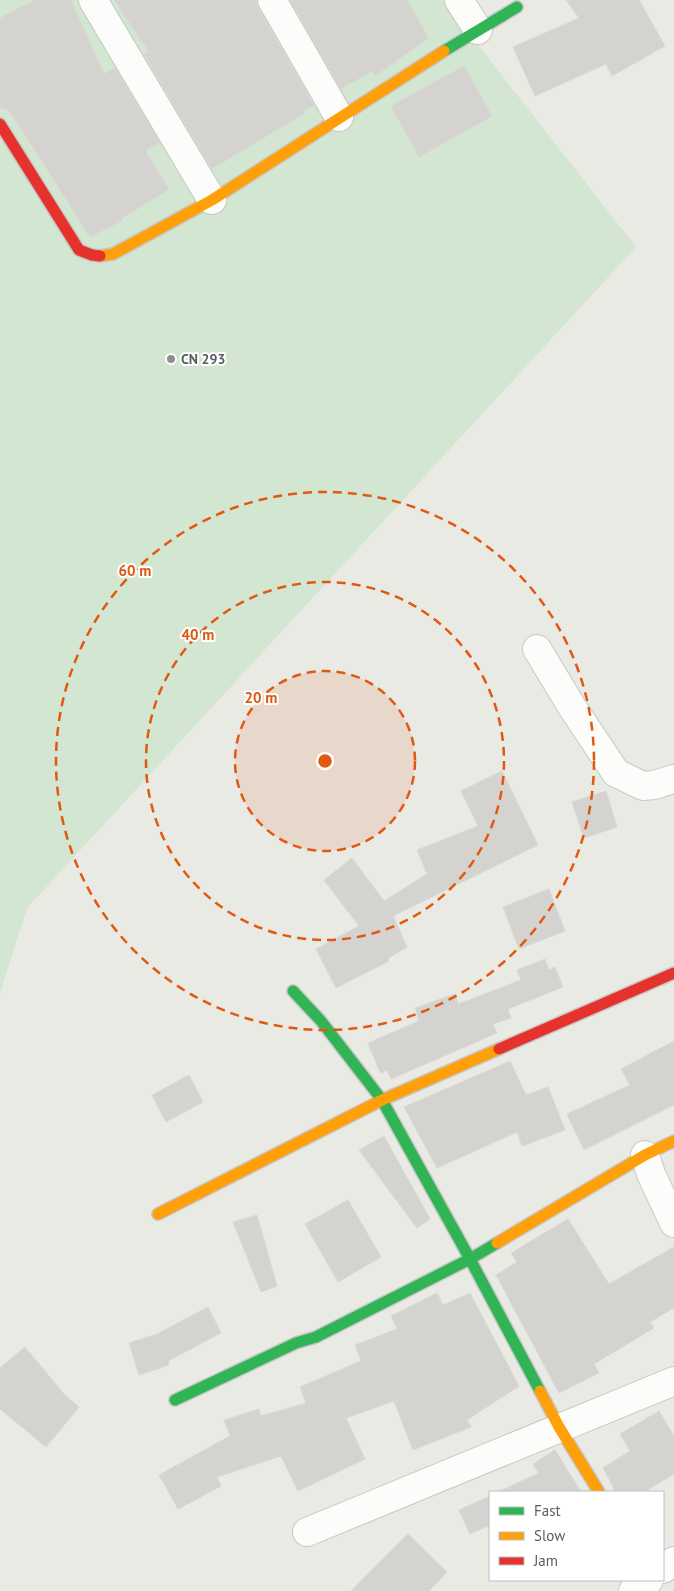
<svg xmlns="http://www.w3.org/2000/svg" width="674" height="1591" font-family="'PT Sans',sans-serif">
<style>
.green{fill:#d2e6d2}
.building{fill:#d4d3d0;stroke:#dad8d4}
.lines{fill:none;stroke-linecap:round;stroke-linejoin:round}
.street-casing{stroke:#c7c7c5;stroke-width:30}
.fast-casing{stroke:#c7c7c6;stroke-width:14}
.slow-casing{stroke:#c7c7c6;stroke-width:14}
.jam-casing{stroke:#c7c7c6;stroke-width:14}
.street{stroke:#fcfcfb;stroke-width:28}
.fast{stroke:#30b455;stroke-width:11}
.slow{stroke:#ff9f0a;stroke-width:11}
.jam{stroke:#e5322d;stroke-width:11}
.ring{fill:none;stroke:#e15910;stroke-width:2.5;stroke-dasharray:9 6}
.poi-dot{fill:#8d8e90;stroke:#fff;stroke-width:2}
.labels{text-anchor:middle;stroke-width:4;stroke-linejoin:round;paint-order:stroke}
.poi-label{font-size:14px;font-weight:bold;fill:#5b5d62;stroke:#fff;text-anchor:start}
.centre{fill:#e15910;stroke:#fff;stroke-width:2.5}
.ring-label{font-size:15px;text-anchor:middle;font-weight:bold;fill:#e15910;stroke:#fff;stroke-width:4;stroke-linejoin:round;paint-order:stroke}
</style>
<rect width="100%" height="100%" fill="#eaeae5"/>
<path class="green" d="M0,0H443L636,247L27,908L0,993Z"/>
<g class="building">
<path d="M34,0H71L104,74L115,68L160,143L145,150L169,189L121,219L122,221L90,237L13,116L8,110L0,108V18Z"/>
<path d="M114,0H256L258,8L314,105L304,111L305,113L212,169L144,54L149,52Z"/>
<path d="M290,0H407L429,38L375,76L372,71L341,89Z"/>
<path d="M566,0H639L665,46L612,76L606,64L535,96L513,47L579,18Z"/>
<path d="M464,66L492,116L419,157L391,106Z"/>
<path d="M502,771L538,845L393,916L407,947L388,958L389,961L336,988L316,949L359,926L324,880L352,858L384,901L427,874L417,850L478,826L461,791Z"/>
<path d="M606,791L617,827L584,838L572,802Z"/>
<path d="M549,889L565,931L519,949L503,907Z"/>
<path d="M545,959L549,970L555,967L563,987L508,1009L511,1018L493,1024L497,1033L391,1079L387,1070L381,1073L379,1070L368,1043L419,1021L415,1008L455,994L458,1004L521,980L517,970Z"/>
<path d="M674,1041V1105L584,1150L567,1114L630,1085L621,1069Z"/>
<path d="M510,1061L526,1095L548,1087L565,1130L522,1146L517,1132L437,1168L404,1107Z"/>
<path d="M189,1075L203,1102L166,1122L152,1095Z"/>
<path d="M384,1136L430,1219L417,1228L359,1150Z"/>
<path d="M348,1200L381,1257L338,1282L305,1224Z"/>
<path d="M257,1215L277,1286L261,1292L233,1222Z"/>
<path d="M568,1219L609,1284L674,1247V1308L650,1322L654,1328L594,1364L599,1373L559,1393L496,1275L517,1262L511,1253Z"/>
<path d="M437,1293L443,1305L470,1293L519,1386L467,1420L471,1427L413,1450L394,1401L346,1418L365,1459L298,1491L281,1456L217,1477L221,1486L178,1509L159,1475L230,1436L224,1420L259,1409L261,1416L306,1403L300,1387L361,1361L355,1345L397,1329L391,1316Z"/>
<path d="M208,1307L221,1333L168,1361L169,1365L139,1375L129,1343L157,1334Z"/>
<path d="M25,1347L64,1394L79,1407L46,1447L0,1409V1368Z"/>
<path d="M659,1411L674,1436V1474L644,1492H615L612,1484L603,1468L630,1451L620,1434Z"/>
<path d="M555,1450L581,1492H498L539,1473L533,1464Z"/>
<path d="M490,1496V1525L470,1534L459,1510Z"/>
<path d="M408,1534L447,1572L429,1591H351Z"/>
</g>
<g class="lines">
<g class="street-casing">
<g id="street">
<path d="M93,0L212,200"/>
<path d="M272,0L339,117"/>
<path d="M459,0L478,30"/>
<path d="M537,649L572,707L616,773L643,786L654,785L674,779"/>
<path d="M645,1155L651,1174L674,1223"/>
<path d="M307,1532L674,1381"/>
<path d="M663,1569L674,1561"/>
<path d="M633,1591L649,1580"/>
</g>
</g>
<g class="fast-casing">
<g id="fast">
<path d="M444,51L517,7"/>
<path d="M293,991L321,1021L382,1100L470,1259L540,1391"/>
<path d="M175,1400L296,1343L316,1337L470,1259L497,1243"/>
</g>
</g>
<g class="slow-casing">
<g id="slow">
<path d="M100,256L113,254L212,200L444,51"/>
<path d="M158,1214L382,1100L499,1049"/>
<path d="M497,1243L645,1155L674,1141"/>
<path d="M540,1391L559,1427L599,1492"/>
</g>
</g>
<g class="jam-casing">
<g id="jam">
<path d="M0,124L79,250L92,255L100,256"/>
<path d="M499,1049L674,973"/>
</g>
</g>
<use href="#street" class="street"/>
<use href="#fast" class="fast"/>
<use href="#slow" class="slow"/>
<use href="#jam" class="jam"/>
</g>
<circle cx="325" cy="761" r="90" fill="#e15910" fill-opacity=".12"/>
<g class="ring">
<circle cx="325" cy="761" r="90"/>
<circle cx="325" cy="761" r="179"/>
<circle cx="325" cy="761" r="269"/>
</g>
<circle class="poi-dot" cx="171" cy="359" r="5"/>
<g class="labels">
<g class="poi-label">
<text x="181" y="364">CN 293</text>
</g>
</g>
<circle cx="325" cy="761" r="8" class="centre"/>
<g class="ring-label">
<text x="135" y="576">60 m</text>
<text x="198" y="640">40 m</text>
<text x="261" y="703">20 m</text>
</g>
<rect x="489" y="1491" width="175" height="90" fill="#ffffff" stroke="#bdbec0"/>
<rect x="499" y="1507" width="25" height="8" fill="#30b455" stroke="#bdbec0"/>
<text x="534" y="1516" font-size="15" fill="#5b5d62">Fast</text>
<rect x="499" y="1532" width="25" height="8" fill="#ff9f0a" stroke="#bdbec0"/>
<text x="534" y="1541" font-size="15" fill="#5b5d62">Slow</text>
<rect x="499" y="1557" width="25" height="8" fill="#e5322d" stroke="#bdbec0"/>
<text x="534" y="1566" font-size="15" fill="#5b5d62">Jam</text>
</svg>
